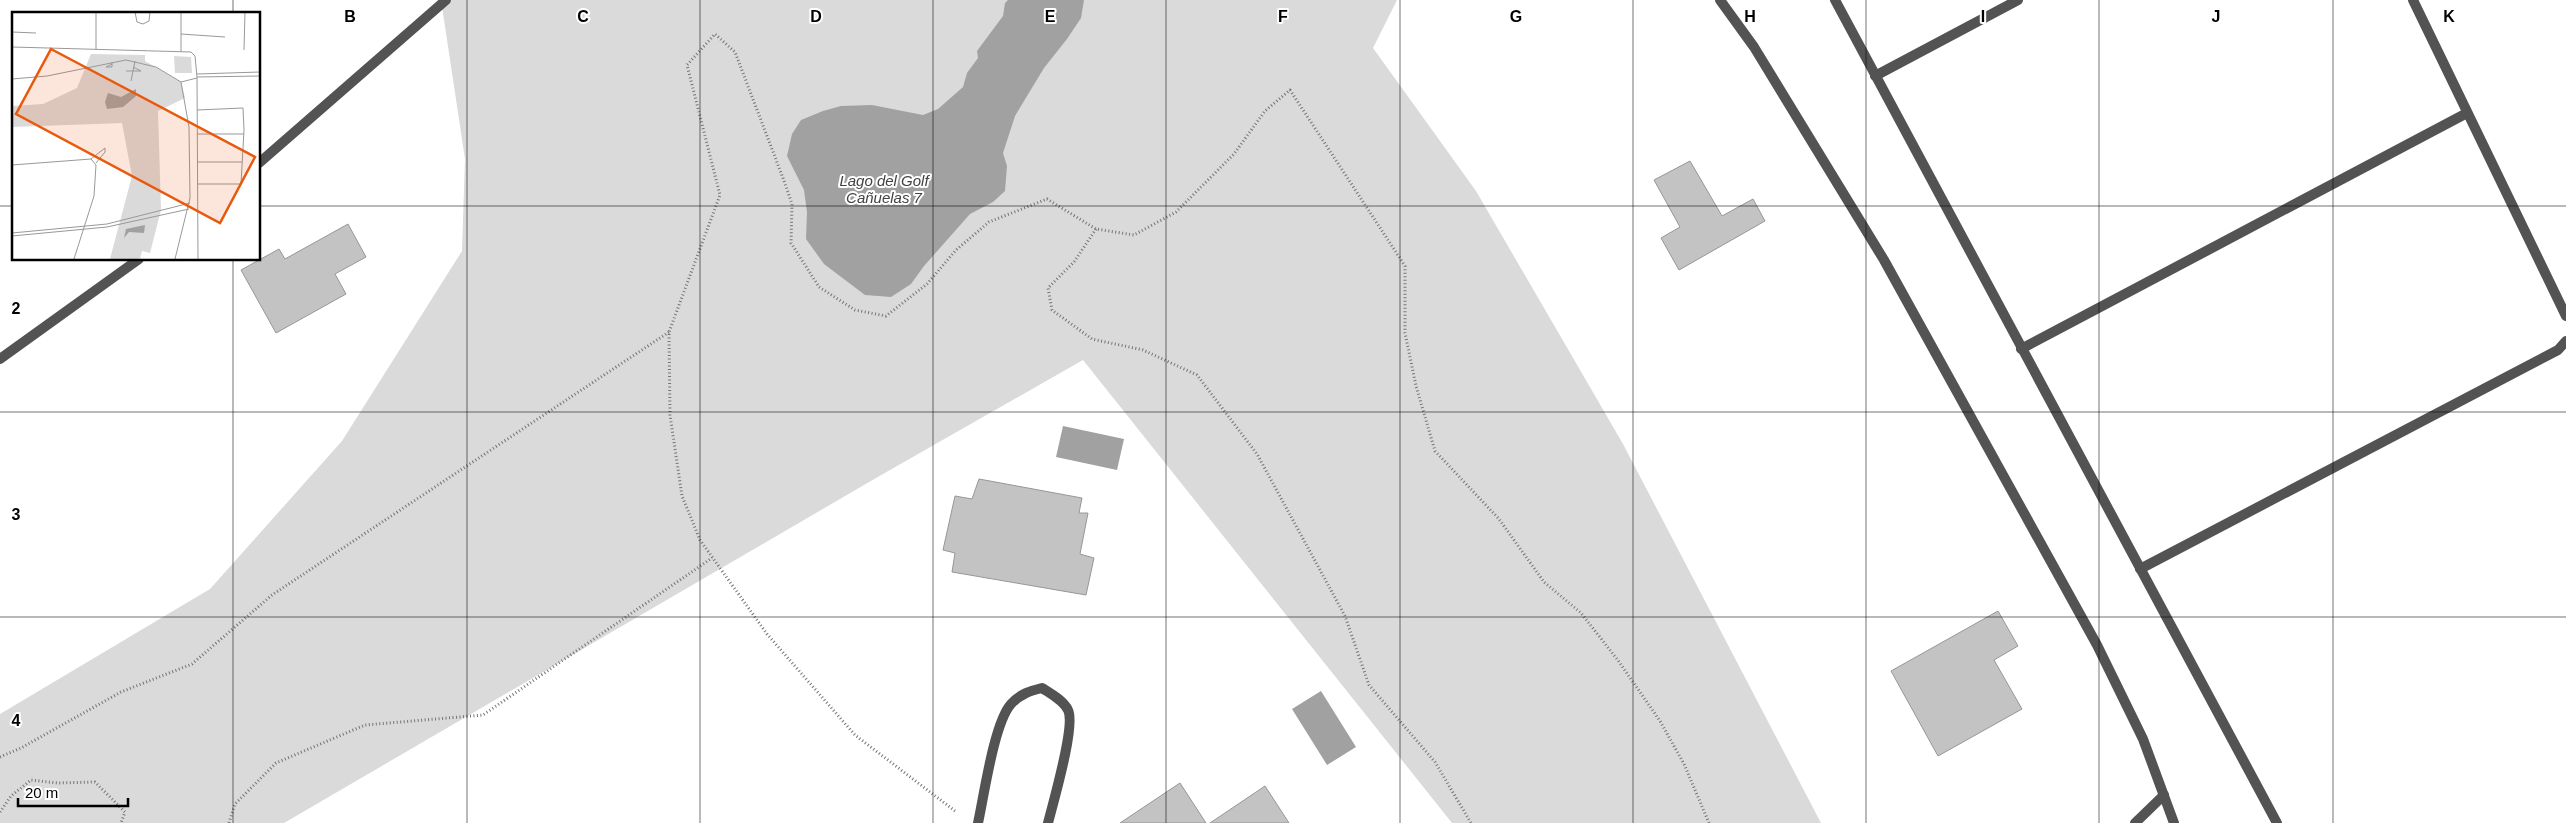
<svg xmlns="http://www.w3.org/2000/svg" width="2566" height="823" font-family="Arial,sans-serif">
<style>
.green{fill:#dadada}
.water{fill:#a1a1a1}
.building{fill:#c3c3c3;stroke:#979797}
.lines{fill:none;stroke-linecap:round;stroke-linejoin:round}
.path{stroke:#757575;stroke-width:3;stroke-dasharray:1 2.5;stroke-linecap:butt}
.street{stroke:#535353;stroke-width:10}
.grid{fill:none;stroke:#000;stroke-width:1;stroke-opacity:0.55}
.labels{text-anchor:middle;stroke-width:4;stroke-linejoin:round;paint-order:stroke}
.water-label{font-size:15px;font-style:italic;fill:#424242;stroke:#fff}
.inset-road{fill:none;stroke:#999;stroke-width:1}
.view{fill:#e8590c;fill-opacity:0.15;stroke:#e8590c;stroke-width:2.5}
.inset-edge{fill:none;stroke:#000;stroke-width:2.5}
.grid-label{font-size:16px;text-anchor:middle;font-weight:bold;fill:#000;stroke:#fff;stroke-width:4;stroke-linejoin:round;paint-order:stroke}
</style>
<rect width="100%" height="100%" fill="#fff"/>
<path class="green" d="M441,0H1397L1373,48L1476,191L1623,444L1821,823H1452L1083,360L876,478L284,823H0V714L210,589L342,441L462,251L465,159Z"/>
<g class="water">
<path d="M1008,0H1084L1081,18L1067,39L1044,68L1015,116L1003,153L1007,166L1005,191L993,202L970,214L924,266L911,284L891,297L865,295L824,264L806,239L807,212L804,190L787,156L792,134L801,120L823,111L841,106L872,105L923,115L938,109L963,87L967,73L978,58L977,51L1003,16L1005,3Z"/>
<path d="M1063,426L1124,439L1117,470L1056,457Z"/>
<path d="M1321,691L1356,747L1327,765L1292,709Z"/>
</g>
<g class="building">
<path d="M1690,161L1722,216L1753,199L1765,221L1679,270L1661,238L1680,227L1654,180Z"/>
<path d="M348,224L366,257L335,274L346,294L276,333L241,270L279,249L285,259Z"/>
<path d="M979,479L1082,498L1079,513H1088L1080,554L1094,558L1086,595L952,572L955,553L943,550L955,496L972,499Z"/>
<path d="M1998,611L2018,646L1994,660L2022,709L1938,756L1891,671Z"/>
<path d="M1180,783L1206,823H1120Z"/>
<path d="M1265,786L1289,823H1210Z"/>
</g>
<g class="lines">
<g class="path">
<path d="M1096,229L1074,262L1048,288L1052,310L1092,339L1143,350L1197,375L1257,454L1345,616L1369,685L1435,762L1471,823"/>
<path d="M0,757L21,748L121,692L192,664L272,595L669,332"/>
<path d="M955,811L855,735L767,634L700,540L682,496L670,415L669,332L720,195L687,65L715,34L735,52L783,178L792,204L791,243L819,287L855,310L886,316L927,284L956,250L989,222L1047,199L1096,229L1134,235L1176,212L1234,154L1265,111L1290,90L1405,266V333L1416,386L1435,451L1499,519L1544,582L1581,613L1617,659L1660,721L1684,764L1709,823"/>
<path d="M0,812L11,796L31,780L57,783L95,782L125,812L121,823"/>
<path d="M229,823L235,804L276,763L365,725L483,715L712,558"/>
</g>
<g class="street">
<path d="M1720,0L1754,47L1884,260L2097,645L2143,739L2174,823"/>
<path d="M1835,0L2277,823"/>
<path d="M2413,0L2566,316"/>
<path d="M1875,76L2018,0"/>
<path d="M259,163L446,0"/>
<path d="M2021,349L2467,113"/>
<path d="M0,359L139,259"/>
<path d="M2140,569L2558,350L2566,341"/>
<path d="M978,823C984,796 994,723 1011,704C1020,694 1030,691 1042,688C1051,694 1063,700 1068,710C1076,725 1053,803 1048,823"/>
<path d="M2135,823L2164,795"/>
</g>
</g>
<path class="grid" d="M233,0V14M467,0V823M700,0V823M933,0V823M1166,0V823M1400,0V823M1633,0V823M1866,0V823M2099,0V823M2333,0V823M0,206H14M259,206H2566M233,259V823M0,412H2566M0,617H2566"/>
<g class="labels">
<g class="water-label">
<text x="884" y="186">Lago del Golf<tspan x="884" dy="17">Cañuelas 7</tspan></text>
</g>
</g>
<g transform="translate(12 12)">
<rect width="248" height="248" fill="#fff"/>
<path d="M79,42L133,43V49L169,70L173,86L146,99L149,198L138,241L130,239L128,247H98L120,164L110,111L0,115V94L31,92L65,76ZM162,44L179,45L180,61H163Z" fill="#dadada"/>
<path d="M124,77V84L111,95L95,97L93,90L96,81L109,85ZM133,213L132,221L117,220L112,226L114,217Z" fill="#a1a1a1"/>
<path class="inset-road" d="M123,0L125,10L131,12L137,9L138,0M0,20L24,21M169,22L213,25M0,35L179,40L183,44L185,65L248,64M84,37V0M232,38L233,0M169,40V0M100,52L94,55H100V50M114,59H129L121,55M185,62L248,60M185,65L186,247M0,67L35,64L114,48L144,55L169,70L177,115L178,186L163,247M119,69L123,49M169,70L185,66M185,98L231,96L232,118L229,172H185M185,122H232M185,150H230M0,153L79,147L93,136V140L84,151M0,221L95,212L178,191M0,224L95,215L177,197M62,247L82,184L84,153L79,147"/>
<path class="view" d="M39,37L243,145L208,211L4,102Z"/>
<rect width="248" height="248" class="inset-edge"/>
</g>
<g class="grid-label">
<text x="350" y="22">B</text>
<text x="583" y="22">C</text>
<text x="816" y="22">D</text>
<text x="1050" y="22">E</text>
<text x="1283" y="22">F</text>
<text x="1516" y="22">G</text>
<text x="1750" y="22">H</text>
<text x="1983" y="22">I</text>
<text x="2216" y="22">J</text>
<text x="2449" y="22">K</text>
<text x="16" y="314">2</text>
<text x="16" y="520">3</text>
<text x="16" y="726">4</text>
</g>
<path d="M18 798v8h110v-8" fill="none" stroke="#000000" stroke-width="2.5"/>
<text x="25" y="798" font-size="15" fill="#000000" stroke="#ffffff" stroke-width="4" paint-order="stroke">20 m</text>
</svg>
